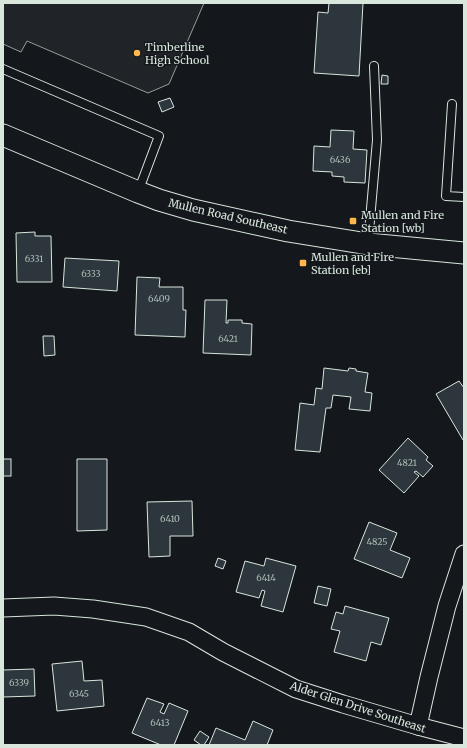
<svg xmlns="http://www.w3.org/2000/svg" width="467" height="748" font-family="Merriweather,serif">
<style>
.green{fill:#202428;stroke:#939e99}
.building{fill:#2c363c;stroke:#d8e6dc}
.lines{fill:none;stroke-linecap:round;stroke-linejoin:round}
.service-casing{stroke:#d8e6dc;stroke-width:10}
.minor-casing{stroke:#d8e6dc;stroke-width:19}
.tertiary-casing{stroke:#d8e6dc;stroke-width:23}
.service{stroke:#14181c;stroke-width:8}
.minor{stroke:#14181c;stroke-width:17}
.tertiary{stroke:#14181c;stroke-width:21}
.poi-dot{fill:#ffb74d;stroke:#14181c;stroke-width:1.5}
.labels{text-anchor:middle;stroke-width:3;stroke-linejoin:round;paint-order:stroke}
.number-label{font-size:9px;fill:#adbab4}
.poi-label{font-size:11px;fill:#d8e6dc;stroke:#14181c;text-anchor:start}
.street-label{font-size:11px;fill:#d8e6dc;stroke:#14181c}
</style>
<rect width="100%" height="100%" fill="#14181c"/>
<path class="green" d="M3,3H204L169,84L148,93L27,41L21,52L3,44Z"/>
<g class="building">
<path d="M329,3H363L359,76L314,73L318,12L328,13Z"/>
<path d="M382,75L388,76V84H381Z"/>
<path d="M170,98L174,107L162,112L158,102Z"/>
<path d="M331,130L354,131L353,149L367,150L365,183L344,182V177L332,176V172L313,171L314,146L330,147Z"/>
<path d="M35,232V236H51L52,282H17L16,233Z"/>
<path d="M65,258L119,261L117,291L63,287Z"/>
<path d="M137,277L160,278L159,287H183V310H186L185,337L135,335Z"/>
<path d="M205,300H227L226,323H228V320H242V323L252,324L251,355L203,353Z"/>
<path d="M43,336H54L55,355L44,356Z"/>
<path d="M324,368L348,371L349,368L356,369V371L368,373L365,392L372,393L370,411L349,409L351,397L333,395L331,408H326L320,452L295,450L300,403L314,405L316,388L322,389Z"/>
<path d="M459,381L464,388V440H463L436,394Z"/>
<path d="M408,438L428,457L426,460L433,466L423,477L416,471L414,472L419,476L404,493L379,470Z"/>
<rect x="3" y="459" width="8" height="17"/>
<path d="M77,459H107V530L77,531Z"/>
<path d="M192,501L193,536H170V556L149,557L147,502Z"/>
<path d="M369,522L397,533L390,550L410,558L402,578L354,559Z"/>
<path d="M218,558L226,561L223,569L215,566Z"/>
<path d="M266,558L296,566L283,612L261,606L265,591L262,590L259,598L236,592L245,561L264,566Z"/>
<path d="M318,586L331,589L327,606L314,603Z"/>
<path d="M345,606L389,618L381,645L371,642L366,661L334,652L340,631L331,629L336,612L343,614Z"/>
<path d="M82,661L84,681L102,680L104,706L57,711L52,664Z"/>
<path d="M34,669L35,696L3,697V670Z"/>
<path d="M147,698L164,704L160,712L164,714L169,703L188,711L174,745H161L132,733Z"/>
<path d="M253,721L273,730L267,745H209L216,728L245,740Z"/>
<path d="M200,731L209,737L204,745H201L194,740Z"/>
</g>
<g class="lines">
<g class="service-casing">
<g id="service">
<path d="M3,69L159,136L138,192"/>
<path d="M452,104L446,196L464,197"/>
<path d="M368,243L377,140L374,66"/>
</g>
</g>
<g class="minor-casing">
<g id="minor">
<path d="M3,608L54,606L93,609L146,617L189,632L223,652L296,689L343,704L418,726L464,738"/>
<path d="M418,726L429,677L447,606L464,554"/>
</g>
</g>
<g class="tertiary-casing">
<path id="tertiary" d="M3,135L138,192L159,200L193,210L288,231L368,244L464,253"/>
</g>
<use href="#service" class="service"/>
<use href="#minor" class="minor"/>
<use href="#tertiary" class="tertiary"/>
</g>
<g class="poi-dot">
<circle cx="137" cy="53" r="4"/>
<rect x="349" y="217" width="8" height="8" rx="2"/>
<rect x="299" y="259" width="8" height="8" rx="2"/>
</g>
<g class="labels">
<g class="number-label">
<text x="340" y="163">6436</text>
<text x="34" y="262">6331</text>
<text x="91" y="277">6333</text>
<text x="159" y="302">6409</text>
<text x="228" y="342">6421</text>
<text x="407" y="466">4821</text>
<text x="170" y="522">6410</text>
<text x="377" y="545">4825</text>
<text x="266" y="581">6414</text>
<text x="19" y="686">6339</text>
<text x="79" y="697">6345</text>
<text x="160" y="726">6413</text>
</g>
<g class="poi-label">
<text x="145" y="51">Timberline<tspan x="145" dy="13">High School</tspan></text>
<text x="361" y="219">Mullen and Fire<tspan x="361" dy="13">Station [wb]</tspan></text>
<text x="311" y="261">Mullen and Fire<tspan x="311" dy="13">Station [eb]</tspan></text>
</g>
<g class="street-label">
<text transform="translate(228 216) rotate(13)" y="4">Mullen Road Southeast</text>
<text transform="translate(358 707) rotate(18)" y="4">Alder Glen Drive Southeast</text>
</g>
</g>
<rect width="467" height="748" fill="none" stroke="#d8e6dc" stroke-width="8"/>
</svg>
